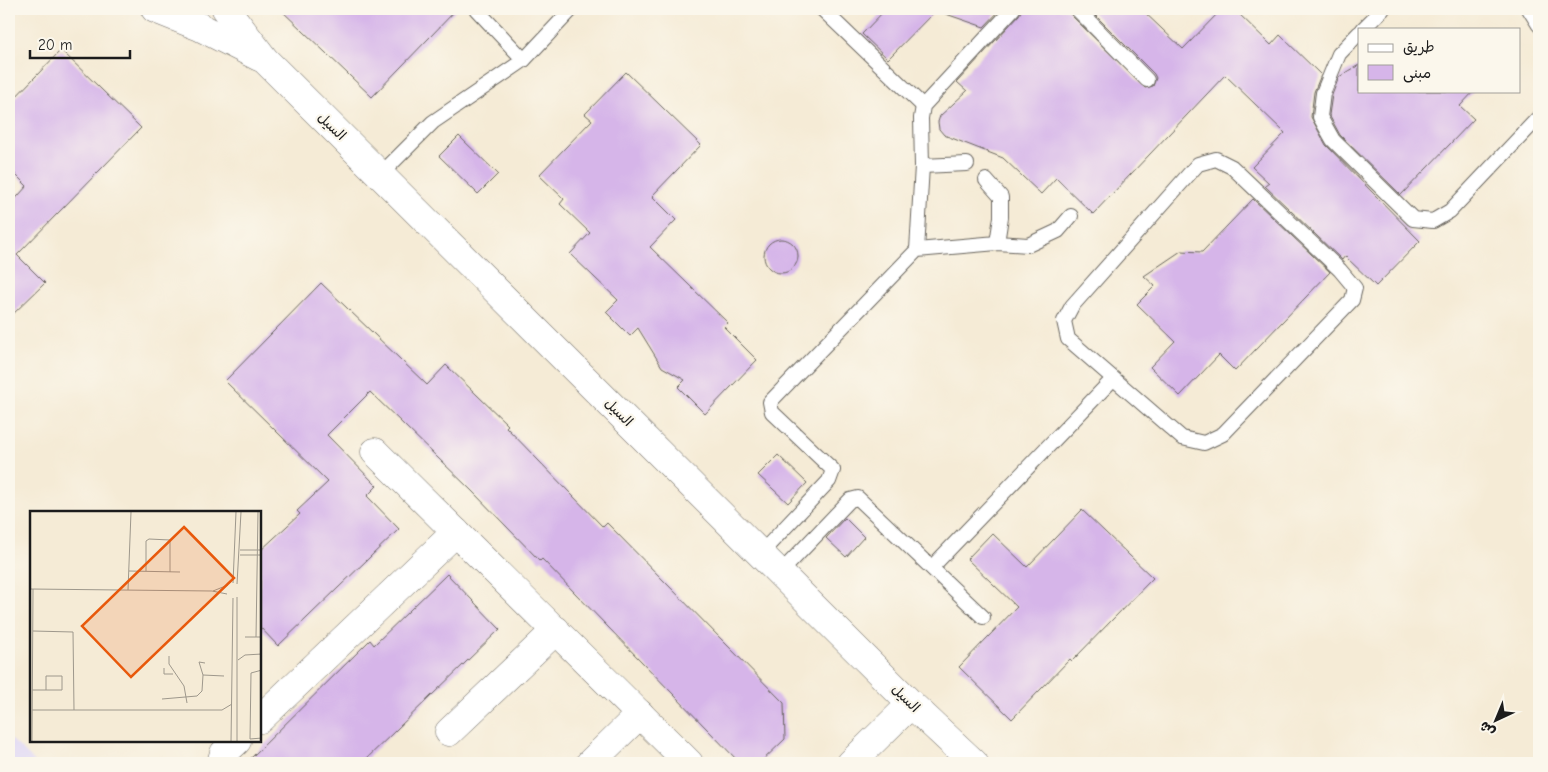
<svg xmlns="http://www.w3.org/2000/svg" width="1548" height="772" font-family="'Comic Neue','Playpen Sans Arabic',sans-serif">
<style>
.built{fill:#ddd5f6}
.building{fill:#d6b5e9}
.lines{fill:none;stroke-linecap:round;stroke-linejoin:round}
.service-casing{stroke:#68645d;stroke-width:16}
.minor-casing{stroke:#68645d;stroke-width:29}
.service{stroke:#fff;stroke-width:14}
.minor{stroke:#fff;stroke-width:28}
.labels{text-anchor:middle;stroke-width:4.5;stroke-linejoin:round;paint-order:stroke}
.street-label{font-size:14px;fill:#1c1c1c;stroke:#fbf7ec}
.inset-road{fill:none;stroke:#9e988c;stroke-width:1}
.view{fill:#e8590c;fill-opacity:0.15;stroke:#e8590c;stroke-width:2.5}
.inset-edge{fill:none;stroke:#1c1c1c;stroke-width:2.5}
</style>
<rect width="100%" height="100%" fill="#fbf7ec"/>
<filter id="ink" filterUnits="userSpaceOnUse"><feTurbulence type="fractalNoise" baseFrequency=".02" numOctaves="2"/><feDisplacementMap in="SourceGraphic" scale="10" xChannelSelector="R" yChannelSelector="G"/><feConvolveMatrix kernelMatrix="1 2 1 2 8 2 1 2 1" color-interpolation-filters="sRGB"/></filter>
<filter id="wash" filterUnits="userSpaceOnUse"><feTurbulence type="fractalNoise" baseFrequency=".0096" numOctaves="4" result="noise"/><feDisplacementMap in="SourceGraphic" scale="20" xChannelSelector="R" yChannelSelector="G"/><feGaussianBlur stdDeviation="1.12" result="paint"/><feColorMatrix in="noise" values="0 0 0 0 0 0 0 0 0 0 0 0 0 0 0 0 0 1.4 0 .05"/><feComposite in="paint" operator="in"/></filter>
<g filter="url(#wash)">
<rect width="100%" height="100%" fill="#f5ebd6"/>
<path class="built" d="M9,737L36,763H9Z"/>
<g id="blocks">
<g class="building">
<path d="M280,9H457L372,97Z"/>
<path d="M886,9H937L888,59L862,34Z"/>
<path d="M944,9H1001L984,27L943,13Z"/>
<path d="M1022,9H1068L1071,15L1145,88L1153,86L1156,78L1154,74L1089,9H1141L1183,49L1222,9H1234L1271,45L1280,35L1321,75L1314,92L1311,117L1326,145L1420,241L1376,286L1345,256L1342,260L1265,186L1269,183L1252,167L1285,133L1225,75L1093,214L1056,178L1041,194L1003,158L944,135L939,129L938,122L940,116L967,91L957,82L1019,15Z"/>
<path d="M61,50L141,128L17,255L45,283L9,318V206L27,186L9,168V104Z"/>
<path d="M1359,65V91H1474L1460,106L1474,119L1401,195L1340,135L1329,115L1332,95L1339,77Z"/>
<path d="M626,72L701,145L652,196L676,220L650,247L728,323L724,327L757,360L705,414L678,387L685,380L662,367L638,328L630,336L606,312L618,300L570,254L590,233L560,204L564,199L539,175L592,120L585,114Z"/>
<path d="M459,136L498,174L478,194L439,156Z"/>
<path d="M1253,199L1330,272L1235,371L1219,355L1180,396L1150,367L1175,341L1137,304L1155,286L1144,276L1181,251L1202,252Z"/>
<circle cx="781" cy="256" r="17"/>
<path d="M321,283L427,385L446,365L508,425L506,427L603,527L607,523L784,703L785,739L760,763H740L542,559L540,561L472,491L370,392L327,435L377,486L367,496L399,529L278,646L260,627V551L300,514L297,511L328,482L225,381Z"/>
<path d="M778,455L807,483L788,503L758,475Z"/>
<path d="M1082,510L1153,578L1072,661L1070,659L1012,719L959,667L1017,607L967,559L992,533L1027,567Z"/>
<path d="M845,518L864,537L846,557L826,538Z"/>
<path d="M447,574L500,629L362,763H246L370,640L374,645Z"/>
</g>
</g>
</g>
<g filter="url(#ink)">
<use href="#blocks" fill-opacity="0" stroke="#68645d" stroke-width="1"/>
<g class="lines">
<g class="service-casing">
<g id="service">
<path d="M476,9L524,60"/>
<path d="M822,9L923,106"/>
<path d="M1077,9L1147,80"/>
<path d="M1529,9L1539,25"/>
<path d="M1363,29L1383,9"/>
<path d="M1359,33L1339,54L1323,93L1320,117L1333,140L1413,219L1433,221L1450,211L1539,117"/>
<path d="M1216,159L1232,167L1340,270L1355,288L1352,300L1223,434L1204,443L1182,438L1068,339L1064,321L1072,306L1198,164Z"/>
<path d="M922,166L967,164"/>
<path d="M381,174L433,122L524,60L572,9"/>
<path d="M986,180L1001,197V217L997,243"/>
<path d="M917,250L922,166L921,118L923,106L1013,9"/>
<path d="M761,553L829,481L833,470L772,412L770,402L917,250L997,243L1028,245L1058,231L1071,216"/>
<path d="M932,567L1112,380"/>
<path d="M781,572L850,500L858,498L983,617"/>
</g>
</g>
<g class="minor-casing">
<g id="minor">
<path d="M155,9L200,27L259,57"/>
<path d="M226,9L265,60L911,704L974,763"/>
<path d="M375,452L689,763"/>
<path d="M260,719L456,532"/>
<path d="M449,732L556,630"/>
<path d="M221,763L224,753L237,741"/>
<path d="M590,763L640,714"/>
<path d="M851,763L911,704"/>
</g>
</g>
<use href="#service" class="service"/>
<use href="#minor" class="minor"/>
</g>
</g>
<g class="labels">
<g class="street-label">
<text transform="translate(332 126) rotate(44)" y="5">السيل</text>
<text transform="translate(619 412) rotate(45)" y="5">السيل</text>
<text transform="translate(906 698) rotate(45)" y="5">السيل</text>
</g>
</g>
<g transform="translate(30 511)">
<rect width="231" height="231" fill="#f5ebd6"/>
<path class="inset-road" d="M210,39H232M210,44H232M99,60L150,61M116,60V30L119,28L140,29V61M203,72L206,1M207,73L211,1M0,78L182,80L197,83M98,79L101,1M183,80L198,74M3,120L43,121L44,199M215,126H232M226,126L228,1M139,145V153L154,175L157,192M208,149L215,144L232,143M175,152L169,151L173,164L194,165M134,157V163H143M232,159L221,162L220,228L232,227M2,179H32V165H16V179M132,188L167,185L172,180L173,164M2,199H192L202,193M2,231L3,78M201,231L203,87M207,231V86"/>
<path class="view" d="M154,16L204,67L101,166L52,115Z"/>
<rect width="231" height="231" class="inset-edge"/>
</g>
<rect width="1548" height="772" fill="none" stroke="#fbf7ec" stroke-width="30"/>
<rect x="1358" y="28" width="162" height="65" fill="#fbf7ec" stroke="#a29f99"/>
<rect x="1368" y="44" width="25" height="8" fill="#ffffff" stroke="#a29f99"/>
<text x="1403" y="52" font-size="15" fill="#1c1c1c">طريق</text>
<rect x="1368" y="65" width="25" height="15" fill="#d6b5e9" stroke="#a29f99"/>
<text x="1403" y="78" font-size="15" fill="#1c1c1c">مبنى</text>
<g transform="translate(1496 720) rotate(224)" stroke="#fbf7ec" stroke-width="4" paint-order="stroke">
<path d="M0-4L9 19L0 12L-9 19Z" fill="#1c1c1c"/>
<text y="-8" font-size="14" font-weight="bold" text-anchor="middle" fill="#1c1c1c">ش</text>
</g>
<path d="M30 50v8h100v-8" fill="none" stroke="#1c1c1c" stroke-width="2.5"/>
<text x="38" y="50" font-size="15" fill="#1c1c1c" stroke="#fbf7ec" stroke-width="4" paint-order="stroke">20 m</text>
</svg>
